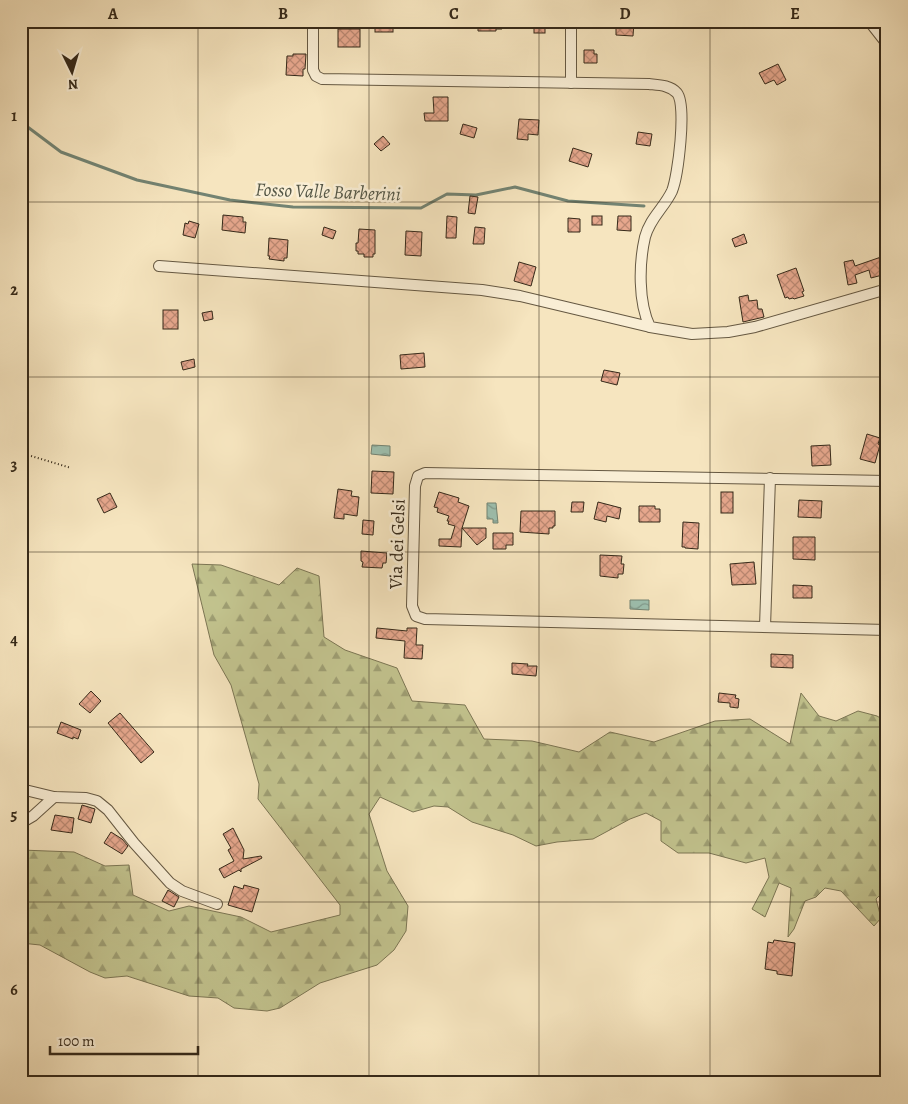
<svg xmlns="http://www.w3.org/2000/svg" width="908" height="1104" font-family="Alegreya,serif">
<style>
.forest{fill:url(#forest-firs);stroke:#7c7654}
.water{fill:url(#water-waves);stroke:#738372}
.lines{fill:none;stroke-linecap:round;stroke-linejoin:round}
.stream{stroke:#738372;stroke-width:3}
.building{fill:url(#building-cross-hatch);stroke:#352919}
.minor-casing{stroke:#655842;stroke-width:12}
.path{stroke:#352919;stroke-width:2;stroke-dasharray:1 2.5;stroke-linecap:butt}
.minor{stroke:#f9eed5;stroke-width:10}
.grid{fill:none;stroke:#352919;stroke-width:1;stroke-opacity:0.55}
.labels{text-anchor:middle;stroke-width:5;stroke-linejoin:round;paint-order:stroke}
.street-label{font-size:18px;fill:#352919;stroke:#f9eed5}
.water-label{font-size:19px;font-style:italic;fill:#545646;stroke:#f9eed5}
.neatline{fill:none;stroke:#352919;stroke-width:2}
.grid-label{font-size:16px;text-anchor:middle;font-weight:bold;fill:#352919}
</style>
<defs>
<pattern id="forest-firs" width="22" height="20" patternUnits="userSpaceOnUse" patternTransform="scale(1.25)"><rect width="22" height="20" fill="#c2c38e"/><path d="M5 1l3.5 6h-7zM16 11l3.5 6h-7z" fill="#9e9e73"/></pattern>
<pattern id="water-waves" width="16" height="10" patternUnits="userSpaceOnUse" patternTransform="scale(1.25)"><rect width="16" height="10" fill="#9dbfae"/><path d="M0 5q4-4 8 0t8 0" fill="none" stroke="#819b8d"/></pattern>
<pattern id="building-cross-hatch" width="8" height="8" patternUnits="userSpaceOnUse" patternTransform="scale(1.25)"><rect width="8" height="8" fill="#e6a78d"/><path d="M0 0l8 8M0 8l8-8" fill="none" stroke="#bb8872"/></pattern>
</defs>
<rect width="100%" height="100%" fill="#f6e5bf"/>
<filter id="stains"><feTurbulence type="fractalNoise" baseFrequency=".004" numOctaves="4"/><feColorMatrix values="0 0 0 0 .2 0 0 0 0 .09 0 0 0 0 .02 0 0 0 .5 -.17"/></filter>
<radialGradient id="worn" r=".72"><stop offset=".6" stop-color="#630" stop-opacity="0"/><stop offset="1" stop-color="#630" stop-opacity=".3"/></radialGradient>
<path class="forest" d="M192,564L221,565L279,585L297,568L319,576L324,637L345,650L397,668L412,701L465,705L484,739L532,741L579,752L610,732L654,742L715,721L750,719L790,744L801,693L819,716L836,721L858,711L877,716L887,722V888L876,899L881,918L874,926L841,891L825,888L816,897L805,901L794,929L788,937L791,888L779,883L765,917L752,909L769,877L765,858L746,863L709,853H678L661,841V821L646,813L630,819L593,839L557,842L536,846L513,835L472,822L448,807L434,806L413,812L380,797L369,814L387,871L408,906L406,931L394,950L377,965L320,983L280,1008L267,1011L234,1008L218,998L189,996L127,976L105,978L90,972L40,945L21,943V850L74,852L105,866L129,865L133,895L169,911L189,906L241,917L271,932L340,915V905L258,799L259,784L231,685L214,655Z"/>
<g class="water">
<path d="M372,445L390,446V456L371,454Z"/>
<path d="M487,503H496L498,523H493V519H487Z"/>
<path d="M630,600H649V610L630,609Z"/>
</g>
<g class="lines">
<path class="stream" d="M21,122L61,152L137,180L230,200L293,207L421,208L447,194L476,195L515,187L568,201L644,206"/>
</g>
<g class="building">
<rect x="375" y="21" width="18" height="11"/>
<path d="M474,21H502V29H496V31H478V28H474Z"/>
<rect x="534" y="21" width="11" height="12"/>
<path d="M616,21L634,22L633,36L616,35Z"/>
<rect x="338" y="29" width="22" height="18"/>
<path d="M584,50H594V54H597V63H584Z"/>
<path d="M293,54H306L305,69H303V76L286,75L287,56H293Z"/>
<path d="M778,64L786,80L777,85L774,80L765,84L759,73Z"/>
<path d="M433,97H448V121H425L424,113H434Z"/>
<path d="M519,119L539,120L538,135L528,134V140L517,139Z"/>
<path d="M463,124L477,128L474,138L460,134Z"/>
<path d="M638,132L652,134L650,146L636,144Z"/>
<path d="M383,136L390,144L381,151L374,144Z"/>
<path d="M573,148L592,154L588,167L569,161Z"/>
<path d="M470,196L478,197L475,214L468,213Z"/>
<path d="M223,215L243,217V222H246L245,233L222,230Z"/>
<path d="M447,216L457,217L456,238H446Z"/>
<rect x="592" y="216" width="10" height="9"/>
<path d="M618,216H631V231L617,230Z"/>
<path d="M568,218L580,219V232H568Z"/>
<path d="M189,221L199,224L195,238L183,235L185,223L188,224Z"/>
<path d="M324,227L336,231L333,239L322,235Z"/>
<path d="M475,227L485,228L484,244H473Z"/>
<path d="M359,229L375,230V254H373V257H364V254H358V251H356V243H358Z"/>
<path d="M406,231L422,232L421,256L405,255Z"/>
<path d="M744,234L747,243L735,247L732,239Z"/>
<path d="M269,238L288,240L287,258H284V261L269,259L270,256H268Z"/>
<path d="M881,257L886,274L871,278L869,270L855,275L857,283L848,285L844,262L853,260L855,266Z"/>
<path d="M519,262L536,267L531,286L514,281Z"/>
<path d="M796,268L804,291L802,292L804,296L794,299L793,298L789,299L788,297L785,298L777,275Z"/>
<path d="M748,295L749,301L757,300L758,309H762L764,317L743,322L739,297Z"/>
<rect x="163" y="310" width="15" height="19"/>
<path d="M212,311L213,319L204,321L202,313Z"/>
<path d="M424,353L425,367L401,369L400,355Z"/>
<path d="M194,359L195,367L183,370L181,362Z"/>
<path d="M604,370L620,373L617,385L601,381Z"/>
<path d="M867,434L880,438L878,444L880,445L875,463L860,459Z"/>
<path d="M830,445L831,465L812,466L811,446Z"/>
<path d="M372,471L394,472L393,494L371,493Z"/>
<path d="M338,489L352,491L351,496L359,497L357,516L344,514V519L334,518Z"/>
<path d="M439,492L459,498L458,502L469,506L462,528H486V538L477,545L462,528L461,547L439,546V539H451L455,526L448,524L449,521H447L449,516L437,512L438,508L434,507Z"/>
<rect x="721" y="492" width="12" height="21"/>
<path d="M110,493L117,507L104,513L97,499Z"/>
<path d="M799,500L822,501L821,518L798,517Z"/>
<path d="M572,502H584L583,512H571Z"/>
<path d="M598,502L621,508L619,519L607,516L606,522L594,519Z"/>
<path d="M639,506H655V509H660V522H639Z"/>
<path d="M521,511H555V526H553V528H549V534L520,532Z"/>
<path d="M363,520L374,521L373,535L362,534Z"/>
<path d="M683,522L699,523L698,549L685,548V547H682Z"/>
<path d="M493,533H513V545H506V549H493Z"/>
<path d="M793,537H815V560L793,559Z"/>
<path d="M361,551L387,553L386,563H383L382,568L362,567L363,562L361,561Z"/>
<path d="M600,555L622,556L621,564H624L623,574H618V578L600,576Z"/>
<path d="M754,562L756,584L732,585L730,564Z"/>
<path d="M793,585L812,586V598H793Z"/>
<path d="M377,628L407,631V628H417L416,645H423L422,659L404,658L405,641L376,638Z"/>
<path d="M771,654L793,655V668L771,667Z"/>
<path d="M512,663L528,664L527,666H537L536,676L512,674Z"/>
<path d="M91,691L101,701L90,713L79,704Z"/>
<path d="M719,693L736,695L735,698L739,699L738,708L730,707V703L718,702Z"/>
<path d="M120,713L154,752L141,763L108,723Z"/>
<path d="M61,722L81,730L78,739L73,737V739L57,733Z"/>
<path d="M82,805L95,809L91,823L78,819Z"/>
<path d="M55,815L74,818L72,833L51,830Z"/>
<path d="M233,828L244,850L243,859L261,856L262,858L241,869V872L239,870L224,878L219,869L234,861L228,850L231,848L223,834Z"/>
<path d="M111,832L122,839L128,846L122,854L104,843Z"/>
<path d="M244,885L259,889L252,912L228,905L234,886L243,889Z"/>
<path d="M168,890L179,897L174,907L162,901Z"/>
<path d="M774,940L795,943L792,976L777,974V971L765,969L768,942L773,943Z"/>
</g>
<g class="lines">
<g class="minor-casing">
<g id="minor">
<path d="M313,21V70L316,76L322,79L649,84C658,85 670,85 677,93C687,105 678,176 672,191C664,208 650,218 645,237C639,263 638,302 650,327L692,334L728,332L755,327L887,289"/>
<path d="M571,21V83"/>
<path d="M869,21L887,44"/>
<path d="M159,266L482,290L520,296L650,327"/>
<path d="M887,481L425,473L418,476L415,486L412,606L416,616L425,619L887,630"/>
<path d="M765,627L770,478"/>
<path d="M21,789L54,797L86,798L97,801L108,810L134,843L170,883L182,891L217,904"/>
<path d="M21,823L33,816L54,797"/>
</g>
</g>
<path class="path" d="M21,453L71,468"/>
<use href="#minor" class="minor"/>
</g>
<path class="grid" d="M198,21V1083M369,21V1083M539,21V1083M710,21V1083M21,202H887M21,377H887M21,552H887M21,727H887M21,902H887"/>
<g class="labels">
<g class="street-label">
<text transform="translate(397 544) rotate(-88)" y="6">Via dei Gelsi</text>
</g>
<g class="water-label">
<text transform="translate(328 191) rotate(2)" y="7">Fosso Valle Barberini</text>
</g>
</g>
<rect width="908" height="1104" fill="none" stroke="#f6e5bf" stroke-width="55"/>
<g transform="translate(72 72) rotate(175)" stroke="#f9eed5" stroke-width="4" paint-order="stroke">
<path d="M0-4L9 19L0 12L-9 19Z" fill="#352919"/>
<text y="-8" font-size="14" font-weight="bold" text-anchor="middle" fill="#352919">N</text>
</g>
<path d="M50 1046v8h148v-8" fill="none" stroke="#352919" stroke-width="2.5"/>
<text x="58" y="1046" font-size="15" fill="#352919" stroke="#f9eed5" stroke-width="4" paint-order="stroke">100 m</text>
<rect x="28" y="28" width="852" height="1048" class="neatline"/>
<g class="grid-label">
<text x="113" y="19">A</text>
<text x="283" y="19">B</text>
<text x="454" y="19">C</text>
<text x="625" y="19">D</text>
<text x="795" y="19">E</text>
<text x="14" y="121">1</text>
<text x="14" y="295">2</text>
<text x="14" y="470">3</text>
<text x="14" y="645">4</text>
<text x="14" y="820">5</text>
<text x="14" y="995">6</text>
</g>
<rect width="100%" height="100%" filter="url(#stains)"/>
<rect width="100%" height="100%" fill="url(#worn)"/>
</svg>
